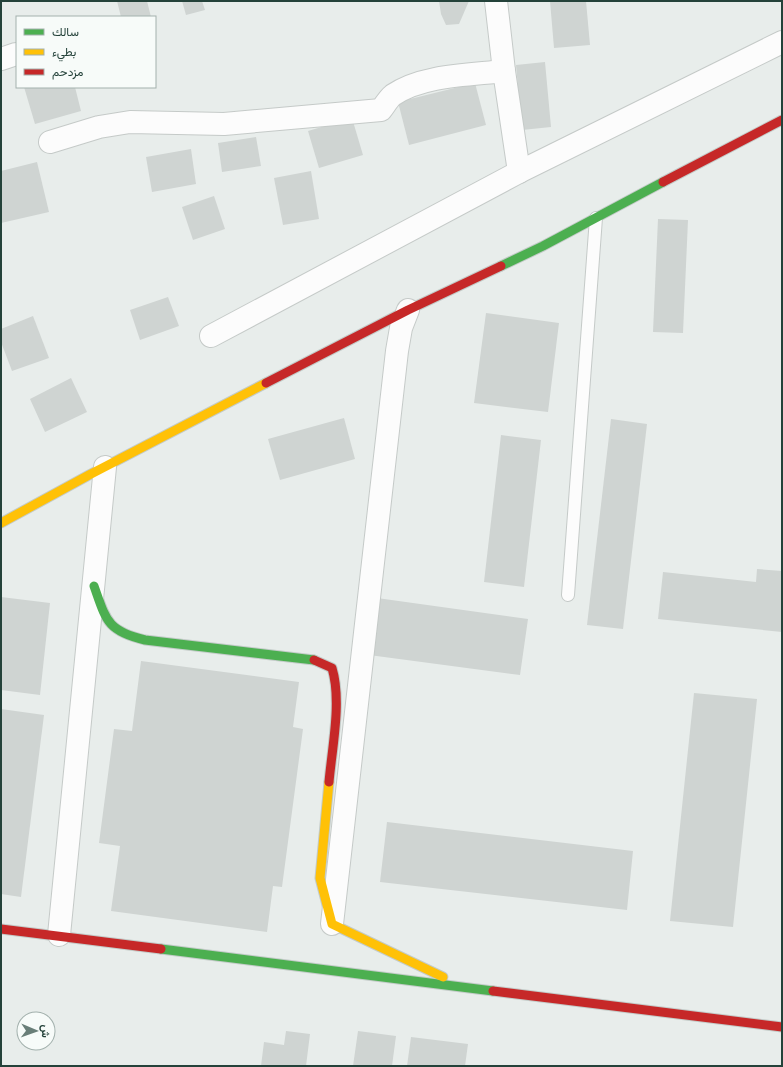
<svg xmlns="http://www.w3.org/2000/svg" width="783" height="1067" font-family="'Alegreya Sans',Vazirmatn,sans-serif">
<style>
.building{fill:#cfd4d2}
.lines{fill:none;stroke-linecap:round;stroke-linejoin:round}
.lane-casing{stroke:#c5cac8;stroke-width:14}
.street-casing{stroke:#c5cac8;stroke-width:24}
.fast-casing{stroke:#c3cbc8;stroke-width:11}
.slow-casing{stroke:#c3cbc8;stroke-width:11}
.jam-casing{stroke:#c3cbc8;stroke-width:11}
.lane{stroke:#fcfcfc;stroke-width:12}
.street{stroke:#fcfcfc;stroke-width:22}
.fast{stroke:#4caf50;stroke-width:9}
.slow{stroke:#ffc107;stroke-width:9}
.jam{stroke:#c62828;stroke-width:9}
</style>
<rect width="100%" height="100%" fill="#e8edeb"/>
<g class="building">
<path d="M117,1H147L151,17H121Z"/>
<path d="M182,1H202L205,10L186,15Z"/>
<path d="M439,1H469L459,24L446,25L441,14Z"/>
<path d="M550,1H586L590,45L554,48Z"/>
<path d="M545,62L551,127L522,130L516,65Z"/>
<path d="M475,83L486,125L409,145L398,102Z"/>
<path d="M24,87H75L81,111L35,124Z"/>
<path d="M352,118L363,155L319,168L308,131Z"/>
<path d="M256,137L261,166L222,172L218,143Z"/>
<path d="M191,149L196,184L152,192L146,157Z"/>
<path d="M37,162L49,212L1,223V171Z"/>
<path d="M311,171L319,219L283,225L274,178Z"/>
<path d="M214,196L225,229L193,240L182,207Z"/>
<path d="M658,219L688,220L683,333L653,332Z"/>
<path d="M168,297L179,326L140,340L130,310Z"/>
<path d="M486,313L559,323L548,412L474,403Z"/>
<path d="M33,316L49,358L12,371L1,342V329Z"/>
<path d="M71,378L87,412L45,432L30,399Z"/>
<path d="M344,418L355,459L280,480L268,439Z"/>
<path d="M611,419L647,424L623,629L587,625Z"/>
<path d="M501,435L541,440L524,587L484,582Z"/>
<path d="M757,569L782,571V632L658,619L663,572L756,582Z"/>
<path d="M1,597L50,603L40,695L1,690Z"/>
<path d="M377,598L528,619L520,675L369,655Z"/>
<path d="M141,661L299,682L293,727L303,729L282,887L273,886L267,932L111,911L120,846L99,843L114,729L132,731Z"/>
<path d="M694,693L757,699L733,927L670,921Z"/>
<path d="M1,709L44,715L21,897L1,894Z"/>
<path d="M387,822L633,851L627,910L380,882Z"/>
<path d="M286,1031L310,1034L306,1066H261L264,1042L284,1045Z"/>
<path d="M358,1031L396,1036L392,1066H353Z"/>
<path d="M411,1037L468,1044L465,1066H407Z"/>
</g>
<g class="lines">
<g class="lane-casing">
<path id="lane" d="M568,595L596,218"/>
</g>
<g class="street-casing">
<g id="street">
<path d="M496,1L504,71L519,172"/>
<path d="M1,59L16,54"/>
<path d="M50,142L99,127L130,122L224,124L381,110C385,105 388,99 393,95C422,75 469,75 504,71"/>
<path d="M211,336L519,172L782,42"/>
<path d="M332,924L397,351L401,328L408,310"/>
<path d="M59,935L105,467"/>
</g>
</g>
<g class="fast-casing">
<g id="fast">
<path d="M501,266L543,246L663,182"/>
<path d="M94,586C106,620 107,631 145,640L314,660"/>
<path d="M161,949L493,991"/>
</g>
</g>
<g class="slow-casing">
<g id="slow">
<path d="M1,523L89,475L266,383"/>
<path d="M329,782L320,878L332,924L443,977"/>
</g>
</g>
<g class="jam-casing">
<g id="jam">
<path d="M663,182L782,120"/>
<path d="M266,383L408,310L501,266"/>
<path d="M314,660L332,668C342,701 332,748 329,782"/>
<path d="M1,929L161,949"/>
<path d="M493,991L782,1027"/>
</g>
</g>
<use href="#lane" class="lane"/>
<use href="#street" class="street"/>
<use href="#fast" class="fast"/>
<use href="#slow" class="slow"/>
<use href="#jam" class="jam"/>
</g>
<rect width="783" height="1067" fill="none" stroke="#24423a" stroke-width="4"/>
<rect x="16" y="16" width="140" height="72" fill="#f7fbf9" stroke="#a3b1ad"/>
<rect x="24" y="29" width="20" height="6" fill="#4caf50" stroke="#a3b1ad"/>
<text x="52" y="36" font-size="12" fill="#24423a">سالك</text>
<rect x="24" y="49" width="20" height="6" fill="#ffc107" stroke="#a3b1ad"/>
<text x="52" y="56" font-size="12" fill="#24423a">بطيء</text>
<rect x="24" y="69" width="20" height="6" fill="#c62828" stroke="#a3b1ad"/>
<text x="52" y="76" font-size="12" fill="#24423a">مزدحم</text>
<g transform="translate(36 1031) rotate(92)"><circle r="19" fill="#f7fbf9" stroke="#a3b1ad"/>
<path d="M0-3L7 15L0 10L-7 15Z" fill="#697e78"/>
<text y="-6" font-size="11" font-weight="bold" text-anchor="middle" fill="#24423a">ش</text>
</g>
</svg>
